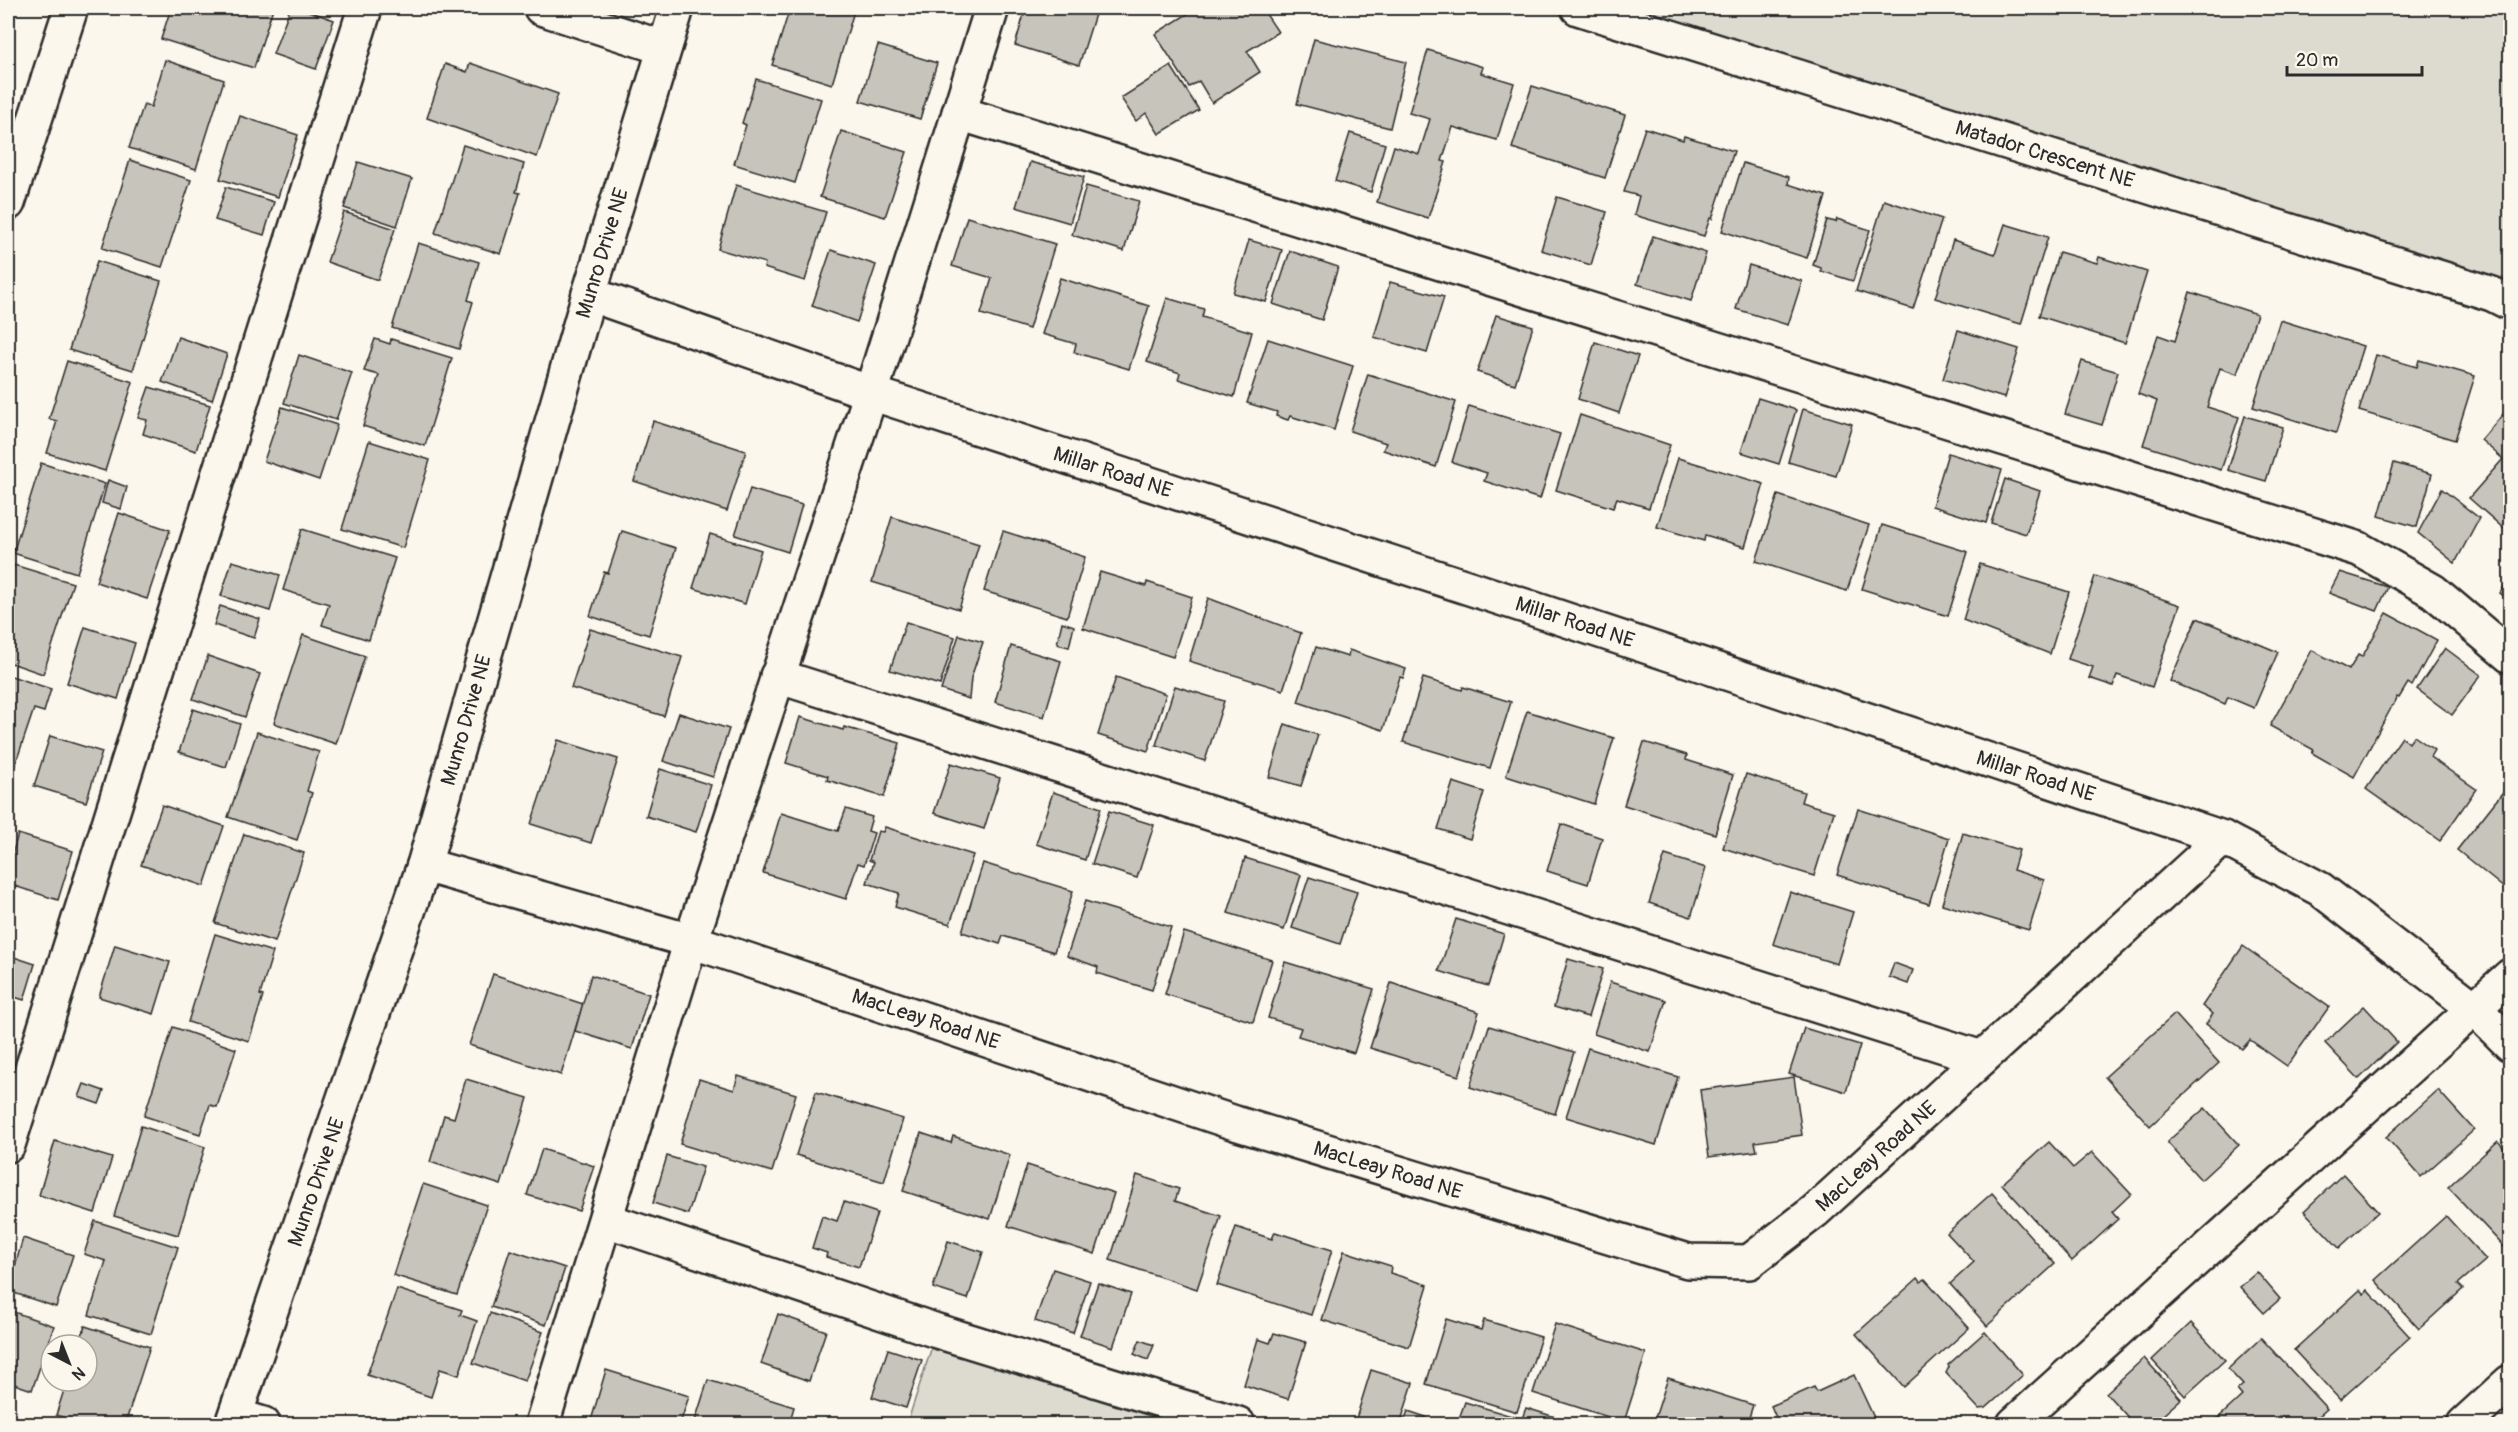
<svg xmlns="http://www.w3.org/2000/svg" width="2518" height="1432" font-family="Pangolin,sans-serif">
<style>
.green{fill:#dddad0;stroke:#84827e;stroke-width:1.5}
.building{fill:#c7c4bc;stroke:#2b2b2b;stroke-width:1.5}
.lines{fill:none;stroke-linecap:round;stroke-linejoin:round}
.minor-casing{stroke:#2b2b2b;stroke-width:38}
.minor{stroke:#fbf7ec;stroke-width:33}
.labels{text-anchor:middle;stroke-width:4.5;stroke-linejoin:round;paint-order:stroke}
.street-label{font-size:21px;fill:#2b2b2b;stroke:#fbf7ec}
</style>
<rect width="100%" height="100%" fill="#fbf7ec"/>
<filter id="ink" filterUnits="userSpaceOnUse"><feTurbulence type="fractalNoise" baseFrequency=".0167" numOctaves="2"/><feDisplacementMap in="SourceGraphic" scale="12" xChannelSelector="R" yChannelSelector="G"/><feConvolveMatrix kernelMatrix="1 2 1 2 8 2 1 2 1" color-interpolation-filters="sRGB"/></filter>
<g filter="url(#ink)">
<g class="green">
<path d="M1578,8H2510V303Z"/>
<path d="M937,1331L1238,1424H907Z"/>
</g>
<g class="building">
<path d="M171,8H273L254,68L161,39Z"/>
<path d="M290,8H300L334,20L316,69L273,54Z"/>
<path d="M790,8H855L832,84L772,65Z"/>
<path d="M1026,8H1097L1079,65L1015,45Z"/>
<path d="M1197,8H1262L1278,32L1247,51L1260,72L1212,103L1199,81L1189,87L1155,34Z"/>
<path d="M1314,39L1406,62L1390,128L1297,104Z"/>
<path d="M878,45L937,63L920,119L860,101Z"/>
<path d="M1428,50L1483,67L1481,73L1514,83L1497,140L1453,127L1442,161L1446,162L1428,218L1377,202L1394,146L1419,154L1430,119L1409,113Z"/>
<path d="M165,60L224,80L196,169L129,148L144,104L151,107Z"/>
<path d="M470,63L558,94L537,157L427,118L445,64L467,72Z"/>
<path d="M1171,66L1199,110L1159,134L1146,113L1136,121L1121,98Z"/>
<path d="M756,79L821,99L795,183L734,164L746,125L742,123Z"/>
<path d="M1532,86L1625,115L1605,178L1512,148Z"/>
<path d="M240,116L298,135L278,197L220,179Z"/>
<path d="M1645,128L1683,140L1684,136L1734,151L1712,219L1710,218L1704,236L1634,215L1639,196L1624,192Z"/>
<path d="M841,131L907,152L885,217L820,197Z"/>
<path d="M1350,133L1385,144L1371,192L1335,181Z"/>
<path d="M463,145L524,164L516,192L520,193L501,254L435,233Z"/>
<path d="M130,160L191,180L162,267L102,248Z"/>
<path d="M358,162L412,179L397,226L344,208Z"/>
<path d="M1030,162L1084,177L1070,223L1016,207Z"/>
<path d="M1743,163L1789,177L1788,184L1826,196L1807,258L1722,231Z"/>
<path d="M736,185L826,212L805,281L764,268L765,263L718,249Z"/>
<path d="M1086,186L1139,201L1124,251L1072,235Z"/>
<path d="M226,187L274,202L264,235L215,220Z"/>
<path d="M1557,197L1607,212L1591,265L1541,250Z"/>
<path d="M1884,200L1942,219L1913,309L1856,291Z"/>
<path d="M344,212L395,229L378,280L327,262Z"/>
<path d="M967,217L1055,244L1029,329L981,314L992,278L952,266Z"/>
<path d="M1837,219L1870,230L1853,281L1821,271V268L1813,265L1827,220L1836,222Z"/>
<path d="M2005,224L2048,237L2021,324L1935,298L1953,240L1995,254Z"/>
<path d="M1653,236L1706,253L1691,301L1637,284Z"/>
<path d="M1249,240L1282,250L1266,302L1233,293Z"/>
<path d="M418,243L479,262L468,300L473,302L459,349L392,328Z"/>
<path d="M831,250L876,265L857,322L812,306Z"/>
<path d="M1290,251L1338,267L1322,320L1273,304Z"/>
<path d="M2059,252L2097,263L2099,257L2147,272L2125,343L2039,316Z"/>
<path d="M97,261L161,281L133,370L69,350Z"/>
<path d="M1749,265L1802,281L1788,325L1736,309Z"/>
<path d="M1060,278L1149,306L1129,369L1074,352L1076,344L1042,334Z"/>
<path d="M1390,282L1444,297L1427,353L1374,337Z"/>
<path d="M2190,292L2257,314L2237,374L2220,368L2207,407L2239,417L2221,470L2143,445L2157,401L2138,394L2158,335L2175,341Z"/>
<path d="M1167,298L1204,309L1202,317L1252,332L1234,397L1178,379L1180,373L1147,362Z"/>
<path d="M1496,315L1533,326L1515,384L1477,372Z"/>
<path d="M2280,320L2363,346L2336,433L2253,407Z"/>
<path d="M1958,330L2019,349L2004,398L1943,379Z"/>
<path d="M178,337L227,354L212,400L162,382Z"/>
<path d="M375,339L390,344L391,339L452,358L425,446L363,426L379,375L364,371Z"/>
<path d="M1268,339L1353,366L1334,430L1290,416L1288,420L1276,416L1277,412L1247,403Z"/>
<path d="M1595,342L1638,356L1619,413L1578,399Z"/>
<path d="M299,355L352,373L336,420L284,403Z"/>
<path d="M2376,355L2417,367L2419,360L2475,376L2455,440L2359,411Z"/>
<path d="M67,361L133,382L105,471L47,453L57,421L49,419Z"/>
<path d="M2082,361L2118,372L2102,425L2065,414Z"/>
<path d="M1368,374L1456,402L1436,467L1383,450L1386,443L1350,431Z"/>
<path d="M149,387L210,405L196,451L143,434L147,420L138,418Z"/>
<path d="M1758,398L1796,410L1779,464L1741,452Z"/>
<path d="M1469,406L1560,434L1540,499L1484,481L1487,473L1452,462Z"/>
<path d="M2510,406V534L2469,498L2503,459L2481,440Z"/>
<path d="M282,407L337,425L319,480L264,461Z"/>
<path d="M1803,409L1852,424L1836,476L1788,462Z"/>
<path d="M1580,415L1670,445L1649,508L1617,498L1613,508L1556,490Z"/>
<path d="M2245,416L2283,427L2266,481L2228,470Z"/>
<path d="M653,421L746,451L727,511L634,481Z"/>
<path d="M369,441L430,460L403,548L342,529Z"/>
<path d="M1948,453L2002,470L1986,523L1932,506Z"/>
<path d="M1678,458L1764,484L1745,547L1705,535L1704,541L1657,527Z"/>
<path d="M41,463L105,484L77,573L13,553Z"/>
<path d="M2394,463L2432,474L2417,527L2379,516Z"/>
<path d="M2005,479L2040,491L2026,534L1991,523Z"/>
<path d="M108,480L127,487L121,509L102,503Z"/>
<path d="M750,489L802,505L788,552L735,535Z"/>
<path d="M2442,489L2479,518L2455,563L2418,533Z"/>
<path d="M1778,495L1869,525L1847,591L1756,561Z"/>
<path d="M119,513L170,530L147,599L96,582Z"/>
<path d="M892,517L979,544L959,609L872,582Z"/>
<path d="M1882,525L1968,552L1948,616L1862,589Z"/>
<path d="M302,529L395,558L369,640L322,625L329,604L283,590Z"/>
<path d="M622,531L676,548L649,635L590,616L604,572L608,573Z"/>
<path d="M1003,531L1085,557L1067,617L984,591Z"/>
<path d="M710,534L761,550L745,604L693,588Z"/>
<path d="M232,561L280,575L270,611L221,596Z"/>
<path d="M1980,564L2069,592L2050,654L1963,620Z"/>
<path d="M14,565L73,583L43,674L8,662V584Z"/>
<path d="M1100,572L1146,586L1147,582L1192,597L1173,657L1083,628Z"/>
<path d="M2340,572L2388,587L2377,611L2329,593Z"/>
<path d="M2095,576L2180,605L2152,687L2117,675L2113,686L2089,678L2093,667L2068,659Z"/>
<path d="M2510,578V601L2500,593Z"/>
<path d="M1208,598L1301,633L1283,690L1189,661Z"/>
<path d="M220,606L260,619L254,638L214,625Z"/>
<path d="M2387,613L2437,640L2412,686L2408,683L2399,698L2397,697L2354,777L2312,753L2314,750L2270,726L2312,650L2349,670L2358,655L2362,657Z"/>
<path d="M2197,618L2278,652L2254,708L2228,697L2225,704L2170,681Z"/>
<path d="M906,622L955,637L940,685L890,670Z"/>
<path d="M1062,622L1074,626L1069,647L1057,644Z"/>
<path d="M85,627L135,643L118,699L67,683Z"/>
<path d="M590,629L682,657L664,716L571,688Z"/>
<path d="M303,635L365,656L336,744L274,723Z"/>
<path d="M959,635L983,642L971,678L969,699L941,690Z"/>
<path d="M1011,646L1061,661L1044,717L995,702Z"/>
<path d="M1316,647L1348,657L1349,650L1406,669L1403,678L1400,677L1383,730L1298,702Z"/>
<path d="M2445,648L2481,675L2452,715L2417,689Z"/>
<path d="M208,656L260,674L245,717L193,699Z"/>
<path d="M8,675L51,689L44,712L34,709L12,774L8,773Z"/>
<path d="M1116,677L1166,694L1148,751L1098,735Z"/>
<path d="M1423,678L1462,690L1463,687L1511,702L1490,768L1403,742Z"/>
<path d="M1175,686L1224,701L1205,761L1156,745Z"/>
<path d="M193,709L240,724L226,767L179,752Z"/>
<path d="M1527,711L1614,738L1594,804L1506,776Z"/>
<path d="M679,713L729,729L713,777L663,761Z"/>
<path d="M800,717L843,730L844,727L900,743L884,797L827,780L828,776L786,763Z"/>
<path d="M1285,724L1318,735L1301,786L1269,777Z"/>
<path d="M257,732L319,752L307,791L312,793L297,840L228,817Z"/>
<path d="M50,736L102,752L86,802L34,786Z"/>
<path d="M2414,736L2434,750L2430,757L2476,789L2440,841L2366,789L2402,737L2409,743Z"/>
<path d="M558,740L618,759L591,843L531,824Z"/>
<path d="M1644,742L1687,755L1686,760L1733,775L1715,834L1624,805Z"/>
<path d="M951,763L1000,778L984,829L934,813Z"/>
<path d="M660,769L711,785L696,832L646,816Z"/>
<path d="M1746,774L1804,792L1801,802L1834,812L1814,876L1723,848Z"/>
<path d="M1453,782L1484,792L1470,839L1438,829Z"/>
<path d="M2510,783V893L2457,850Z"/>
<path d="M1053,792L1101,808L1085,860L1036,844Z"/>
<path d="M162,805L224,826L204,886L141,865Z"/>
<path d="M846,809L872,817L868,831L874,833L864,865L858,863L846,899L763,873L781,813L838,831Z"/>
<path d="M1858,809L1949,838L1929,904L1837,875Z"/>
<path d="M1109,811L1154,825L1137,878L1092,864Z"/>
<path d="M1561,824L1602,838L1588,884L1547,871Z"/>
<path d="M885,827L973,855L950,924L895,907L899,893L867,883L874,862L869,860L878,831L883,832Z"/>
<path d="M1963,833L2019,850L2013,870L2044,880L2029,930L1942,904Z"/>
<path d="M18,834L73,851L58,900L8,884V869Z"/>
<path d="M244,834L304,853L275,942L215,923Z"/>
<path d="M1665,855L1706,868L1691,917L1649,903Z"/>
<path d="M1245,858L1301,875L1284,930L1228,913Z"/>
<path d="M983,863L1073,891L1054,952L1003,936L1000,944L962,932Z"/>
<path d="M1309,877L1357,892L1340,944L1292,928Z"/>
<path d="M1790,892L1853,912L1837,964L1773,944Z"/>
<path d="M1085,901L1171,927L1152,990L1097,973L1098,967L1067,956Z"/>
<path d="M1456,919L1504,934L1488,986L1439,971Z"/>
<path d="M1184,932L1272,960L1253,1022L1165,994Z"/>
<path d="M215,934L273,952L260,995L263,996L249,1041L188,1022Z"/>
<path d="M115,945L170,962L154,1014L99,997Z"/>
<path d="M2243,946L2329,1007L2287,1066L2250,1040L2242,1049L2206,1024L2213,1014L2202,1006Z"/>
<path d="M8,955L35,964L24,1000L8,995Z"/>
<path d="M1568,959L1603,969L1588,1017L1554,1007Z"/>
<path d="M1285,962L1374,989L1354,1053L1298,1036L1301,1028L1268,1018Z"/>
<path d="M1894,963L1913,970L1908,984L1889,977Z"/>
<path d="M493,974L583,1004L561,1075L469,1045Z"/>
<path d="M591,975L649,994L632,1049L575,1031Z"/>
<path d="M1610,982L1666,1000L1650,1052L1594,1034Z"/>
<path d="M1391,983L1479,1012L1459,1076L1370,1048Z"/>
<path d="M2364,1006L2397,1042L2359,1079L2325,1043Z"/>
<path d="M2175,1014L2219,1063L2150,1126L2105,1077Z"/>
<path d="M1489,1026L1574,1052L1555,1114L1470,1087Z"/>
<path d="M173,1027L236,1049L217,1107L210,1105L200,1134L144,1116Z"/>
<path d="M1804,1028L1860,1045L1846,1092L1789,1074Z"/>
<path d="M1588,1048L1678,1077L1656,1145L1566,1117Z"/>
<path d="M738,1076L796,1094L772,1172L680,1144L699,1079L734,1090Z"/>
<path d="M1794,1077L1802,1135L1755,1142L1757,1151L1709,1157L1700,1090Z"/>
<path d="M466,1079L528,1098L501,1185L430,1162L444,1115L454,1118Z"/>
<path d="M84,1084L104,1091L99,1104L79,1097Z"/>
<path d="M2438,1090L2474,1130L2421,1177L2386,1137Z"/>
<path d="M816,1092L903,1119L884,1182L796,1155Z"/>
<path d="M2205,1108L2239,1145L2201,1180L2167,1142Z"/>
<path d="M141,1126L205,1147L178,1235L114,1216Z"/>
<path d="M921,1133L951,1143L953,1136L1010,1155L990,1219L903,1191Z"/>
<path d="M55,1141L112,1158L95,1213L39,1195Z"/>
<path d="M2498,1141L2510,1155V1253L2448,1187Z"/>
<path d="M2049,1142L2073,1168L2092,1152L2131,1194L2112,1212L2118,1219L2072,1261L2002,1184Z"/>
<path d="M542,1149L594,1166L579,1211L527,1195Z"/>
<path d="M667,1156L703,1167L688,1214L653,1203Z"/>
<path d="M1027,1165L1114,1193L1095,1254L1008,1226Z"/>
<path d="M2343,1174L2378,1212L2339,1248L2304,1211Z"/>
<path d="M1137,1175L1179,1189L1175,1201L1221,1216L1197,1289L1110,1260Z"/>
<path d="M423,1184L487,1205L457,1295L393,1275Z"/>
<path d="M1992,1193L2055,1264L1987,1326L1950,1284L1974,1262L1947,1233Z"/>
<path d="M844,1202L877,1213L859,1267L826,1257L827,1253L812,1248L822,1216L837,1221Z"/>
<path d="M2446,1216L2486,1260L2458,1284L2463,1289L2419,1329L2375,1280Z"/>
<path d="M95,1221L178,1247L151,1334L89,1315L106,1261L84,1254Z"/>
<path d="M1236,1227L1272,1239L1275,1232L1332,1250L1311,1315L1217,1285Z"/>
<path d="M23,1238L73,1255L56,1307L8,1291Z"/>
<path d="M948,1241L983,1252L968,1299L933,1288Z"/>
<path d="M510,1250L565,1268L546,1325L491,1307Z"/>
<path d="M1344,1251L1391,1266L1390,1273L1428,1285L1409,1347L1322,1320Z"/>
<path d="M1053,1269L1090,1281L1073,1333L1035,1321Z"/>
<path d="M2257,1272L2280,1299L2264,1313L2240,1287Z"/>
<path d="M1918,1278L1921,1282L1925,1279L1969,1328L1904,1387L1856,1334Z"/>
<path d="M1098,1283L1131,1294L1113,1347L1080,1336Z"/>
<path d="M397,1289L462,1310L460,1315L477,1321L459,1375L440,1369L431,1397L367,1375Z"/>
<path d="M2360,1290L2364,1294L2367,1290L2410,1337L2340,1400L2294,1350Z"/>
<path d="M8,1310L54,1326L32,1390L8,1382Z"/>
<path d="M490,1313L543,1332L525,1381L473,1363Z"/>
<path d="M778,1314L826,1331L809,1381L761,1364Z"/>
<path d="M1446,1319L1481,1330L1484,1320L1541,1337L1517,1412L1426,1384Z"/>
<path d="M2191,1323L2225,1360L2185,1396L2152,1360Z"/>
<path d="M1555,1324L1646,1353L1624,1422L1533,1393Z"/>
<path d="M85,1326L150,1347L125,1424H85L56,1415L67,1381H87V1345H79Z"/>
<path d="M1985,1332L2023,1375L1986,1408L1979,1409L1946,1373L1949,1367L1948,1365Z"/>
<path d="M1274,1333L1306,1342L1288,1399L1244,1385L1258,1339L1270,1343Z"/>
<path d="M2261,1338L2327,1409L2310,1424H2220L2216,1420L2242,1396L2237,1390L2243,1385L2228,1369Z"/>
<path d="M1140,1340L1154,1345L1148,1360L1134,1354Z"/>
<path d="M888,1349L922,1360L906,1408L872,1397Z"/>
<path d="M2144,1358L2181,1399L2153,1424H2134L2106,1393Z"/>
<path d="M606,1370L689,1396L680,1424H590Z"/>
<path d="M1371,1370L1413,1383L1400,1424H1363L1355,1422Z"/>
<path d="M1854,1375L1877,1424H1779L1771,1406L1814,1387L1817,1392Z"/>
<path d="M1668,1378L1753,1405L1747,1424H1653Z"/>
<path d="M708,1380L794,1407L789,1424H694Z"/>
<path d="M1465,1402L1518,1418L1516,1424H1457Z"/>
<path d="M1526,1408L1578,1424H1520Z"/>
<path d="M1408,1411L1426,1417L1424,1424H1403Z"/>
</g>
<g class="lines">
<g class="minor-casing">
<g id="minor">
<path d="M541,8L664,48"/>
<path d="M1578,8L2492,294L2510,303"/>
<path d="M959,113L2359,549L2433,591L2510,656"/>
<path d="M8,203L71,8"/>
<path d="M589,294L871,393L1528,607L2223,838L2320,889L2475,1009L2510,1044"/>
<path d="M777,676L1982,1058"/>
<path d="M424,865L691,941L1235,1123L1688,1261L1749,1262L1815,1211L2223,838"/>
<path d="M8,1145L365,8"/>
<path d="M606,1220L937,1331L1238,1424"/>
<path d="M237,1416L263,1424"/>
<path d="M232,1424L424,865L589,294L677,8"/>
<path d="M542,1424L691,941L871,393L992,8"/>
<path d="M2014,1424L2510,976"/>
<path d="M2464,1424L2510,1382"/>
</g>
</g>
<use href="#minor" class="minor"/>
</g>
</g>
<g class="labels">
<g class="street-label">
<text transform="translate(2045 154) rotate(17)" y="7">Matador Crescent NE</text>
<text transform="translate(602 253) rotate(-73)" y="7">Munro Drive NE</text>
<text transform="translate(1113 472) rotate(18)" y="7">Millar Road NE</text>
<text transform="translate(1575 622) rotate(18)" y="7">Millar Road NE</text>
<text transform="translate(466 720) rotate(-74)" y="7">Munro Drive NE</text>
<text transform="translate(2036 776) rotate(18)" y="7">Millar Road NE</text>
<text transform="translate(926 1019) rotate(18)" y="7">MacLeay Road NE</text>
<text transform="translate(1876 1156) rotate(-42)" y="7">MacLeay Road NE</text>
<text transform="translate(1388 1170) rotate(17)" y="7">MacLeay Road NE</text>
<text transform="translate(316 1182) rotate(-71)" y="7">Munro Drive NE</text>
</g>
</g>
<rect width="2518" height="1432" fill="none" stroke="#fbf7ec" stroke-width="30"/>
<rect x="15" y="15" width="2488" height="1402" fill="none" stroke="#2b2b2b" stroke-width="2" filter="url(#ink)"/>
<g transform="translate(69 1363) rotate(138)"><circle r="28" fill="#fbf7ec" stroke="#a8a59f" stroke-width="1.5"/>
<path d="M0-4.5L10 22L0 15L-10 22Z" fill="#2b2b2b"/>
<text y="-9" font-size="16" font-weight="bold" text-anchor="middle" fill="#2b2b2b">N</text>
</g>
<path d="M2287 66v9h135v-9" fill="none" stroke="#2b2b2b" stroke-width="3"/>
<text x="2296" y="66" font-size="18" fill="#2b2b2b" stroke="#fbf7ec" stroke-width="4.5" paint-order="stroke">20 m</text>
</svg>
